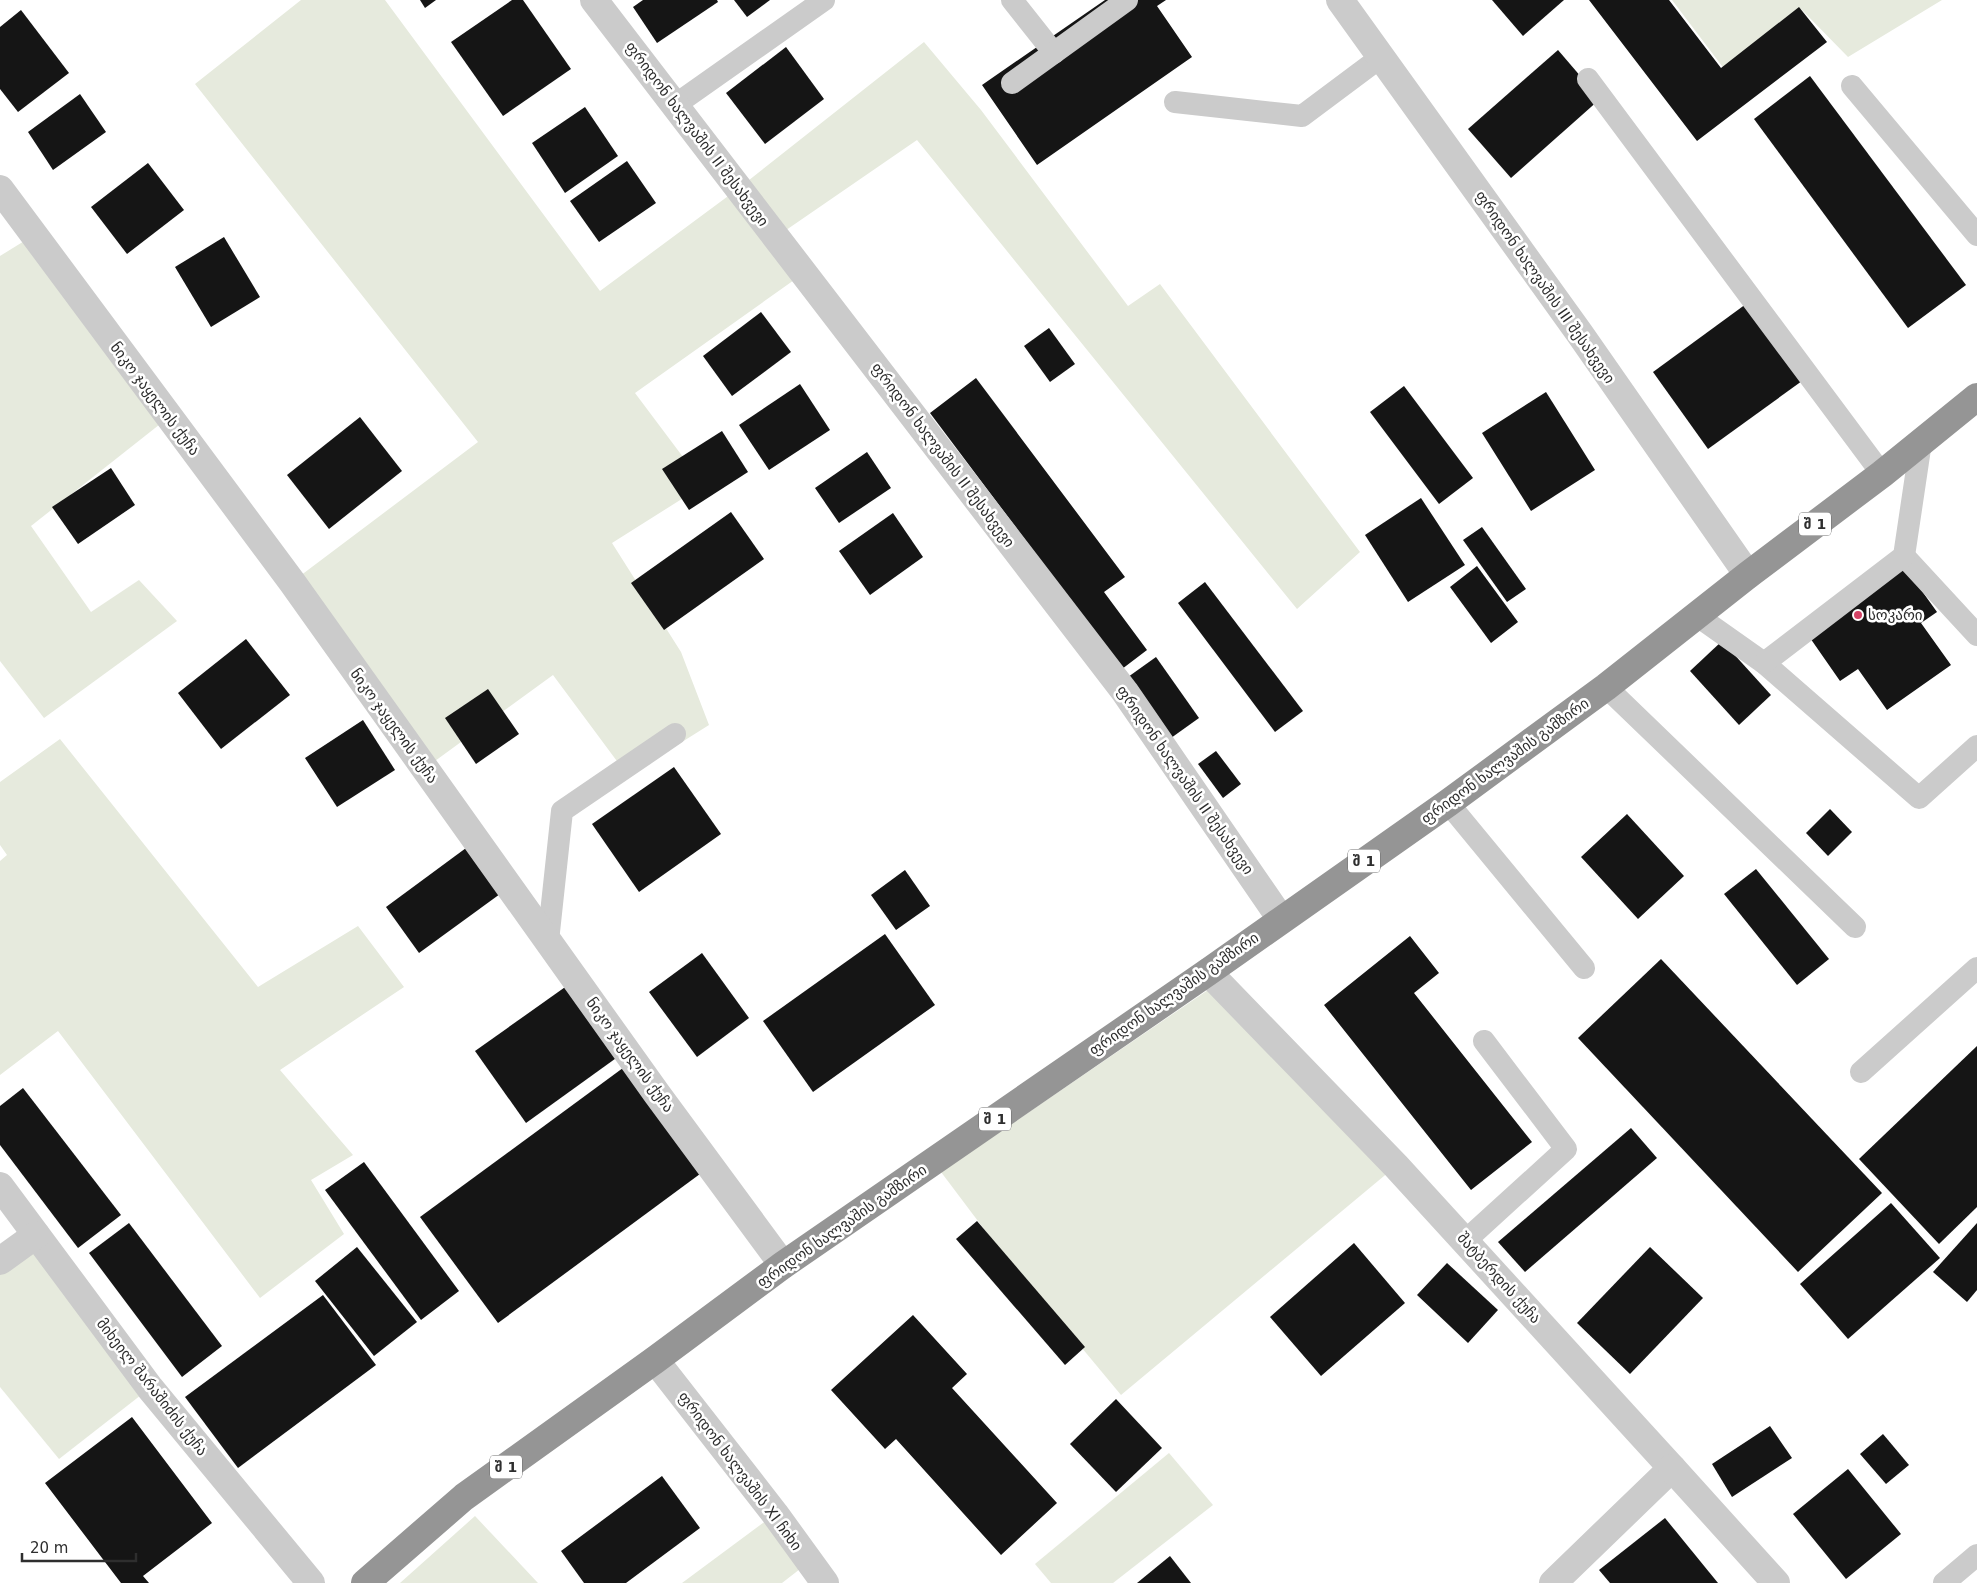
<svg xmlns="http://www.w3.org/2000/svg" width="1977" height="1583" font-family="'DejaVu Sans','Noto Sans Georgian',sans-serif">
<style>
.green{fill:#e6eadd}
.building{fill:#151515}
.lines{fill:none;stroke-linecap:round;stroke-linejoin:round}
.lane{stroke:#cbcbcb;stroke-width:22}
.street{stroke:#cbcbcb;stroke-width:28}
.highway{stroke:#959595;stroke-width:28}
.poi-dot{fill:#d34265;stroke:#fff;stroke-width:2}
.labels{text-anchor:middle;stroke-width:5;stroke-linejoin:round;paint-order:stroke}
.shield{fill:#fff;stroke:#6d6d6d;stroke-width:1}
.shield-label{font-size:14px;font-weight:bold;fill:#2e2e2e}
.street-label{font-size:15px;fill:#2e2e2e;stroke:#fff}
.poi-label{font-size:15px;fill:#2e2e2e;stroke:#fff;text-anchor:start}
</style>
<rect width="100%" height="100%" fill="#fff"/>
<g class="green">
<path d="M301,0H385L600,291L739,188L924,42L981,110L1128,306L1160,284L1360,552L1297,609L917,140L776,237L804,273L635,393L704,485L612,543L681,652L709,725L628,776L553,675L424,769L292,582L478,442L195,84Z"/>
<path d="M1672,0H1942L1848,57L1801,9L1725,70Z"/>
<path d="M34,235L169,417L31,526L91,612L139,580L177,621L44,718L0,661V256Z"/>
<path d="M60,739L258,987L358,926L404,987L280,1070L353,1155L311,1180L344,1234L260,1298L58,1031L0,1075V861L7,855L0,845V782Z"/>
<path d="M1208,990L1396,1166L1121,1395L993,1241L941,1172Z"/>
<path d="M36,1235L150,1388L59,1459L0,1387V1262Z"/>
<path d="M1169,1453L1213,1505L1113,1583H1051L1035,1564Z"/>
<path d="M775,1514L809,1562L782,1583H682Z"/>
<path d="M475,1516L538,1583H400Z"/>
</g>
<g class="building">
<path d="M420,0H436L425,8Z"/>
<path d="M512,0H523L571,69L503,116L451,42Z"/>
<path d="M643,0H717L718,2L657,43L633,7Z"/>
<path d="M734,0H770L747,17Z"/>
<path d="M1105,0H1166L1157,6L1192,57L1037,165L982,85Z"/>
<path d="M1492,0H1564L1523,36Z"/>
<path d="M1589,0H1669L1721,68L1799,7L1827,42L1697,141Z"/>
<path d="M21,10L69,73L18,112L0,89V27Z"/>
<path d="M786,47L824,99L765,144L726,93Z"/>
<path d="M1558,50L1600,99L1511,178L1468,129Z"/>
<path d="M1810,76L1966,285L1908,328L1754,119Z"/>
<path d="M80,94L106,132L53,170L28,132Z"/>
<path d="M585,107L618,156L565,193L532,143Z"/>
<path d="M627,161L656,203L599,242L570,201Z"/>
<path d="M148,163L184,210L127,254L91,207Z"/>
<path d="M224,237L260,297L211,327L175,267Z"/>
<path d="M1746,304L1802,381L1708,449L1653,372Z"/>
<path d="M761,312L791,352L732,396L703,356Z"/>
<path d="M1049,328L1075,364L1050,382L1024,346Z"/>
<path d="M976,378L1125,577L1104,592L1147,650L1122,669L930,413Z"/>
<path d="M800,384L830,430L769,470L739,425Z"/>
<path d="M1404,386L1473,478L1439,504L1370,412Z"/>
<path d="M1546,392L1595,470L1531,511L1482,433Z"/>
<path d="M360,417L402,471L329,529L287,475Z"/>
<path d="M722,431L748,472L689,510L662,469Z"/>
<path d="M867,452L891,488L839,523L815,488Z"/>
<path d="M111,468L135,505L78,544L52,507Z"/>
<path d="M1421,498L1465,565L1408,602L1365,535Z"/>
<path d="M731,512L764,559L664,630L631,583Z"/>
<path d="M893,513L923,557L870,595L839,551Z"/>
<path d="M1482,527L1526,589L1507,602L1463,540Z"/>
<path d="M1477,566L1518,622L1491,643L1450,587Z"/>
<path d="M1904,566L1937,612L1921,623L1951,665L1887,710L1858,669L1840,681L1808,635Z"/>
<path d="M1205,582L1303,711L1275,732L1178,603Z"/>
<path d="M246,639L290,695L221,749L178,693Z"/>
<path d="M1722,641L1771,695L1739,725L1690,671Z"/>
<path d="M1156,657L1199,718L1171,738L1128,677Z"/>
<path d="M488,689L519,734L476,764L445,718Z"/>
<path d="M363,720L395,770L337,807L305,758Z"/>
<path d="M1216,751L1241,784L1223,798L1198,764Z"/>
<path d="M674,767L721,834L639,892L592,824Z"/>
<path d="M1830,809L1852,832L1828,856L1806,833Z"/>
<path d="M1627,814L1684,876L1638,919L1581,857Z"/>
<path d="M466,848L500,894L419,953L386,907Z"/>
<path d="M1756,869L1829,959L1797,985L1724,894Z"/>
<path d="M905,870L930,906L896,930L871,895Z"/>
<path d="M885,934L935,1005L813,1092L763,1021Z"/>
<path d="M1410,936L1439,973L1414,993L1532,1142L1471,1190L1324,1005Z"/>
<path d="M702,953L749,1018L697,1057L649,992Z"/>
<path d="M1661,959L1882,1193L1798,1272L1578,1038Z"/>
<path d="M568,985L619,1056L526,1123L475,1051Z"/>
<path d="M1977,1046V1207L1939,1244L1859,1159Z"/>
<path d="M627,1065L704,1171L498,1323L420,1217Z"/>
<path d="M23,1088L121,1215L78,1248L0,1145V1106Z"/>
<path d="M1631,1128L1657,1158L1525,1272L1498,1242Z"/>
<path d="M364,1162L459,1291L421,1320L325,1190Z"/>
<path d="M1891,1203L1940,1258L1848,1339L1800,1284Z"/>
<path d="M977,1221L1085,1347L1065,1365L956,1239Z"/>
<path d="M129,1223L222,1346L182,1377L89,1253Z"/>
<path d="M1977,1223V1290L1967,1302L1933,1272Z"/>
<path d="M1354,1243L1405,1303L1321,1376L1270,1317Z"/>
<path d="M357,1247L417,1322L374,1356L315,1281Z"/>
<path d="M1650,1247L1703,1298L1630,1374L1577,1323Z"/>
<path d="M1447,1263L1498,1310L1468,1343L1417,1295Z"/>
<path d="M323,1295L376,1365L238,1468L185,1397Z"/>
<path d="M913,1315L967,1374L952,1388L1057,1503L1001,1555L896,1439L885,1449L831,1390Z"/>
<path d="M1116,1399L1162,1448L1116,1492L1070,1444Z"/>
<path d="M132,1417L212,1523L143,1576L149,1583H121L45,1483Z"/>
<path d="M1770,1426L1792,1458L1732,1497L1712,1464Z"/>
<path d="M1883,1434L1909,1465L1886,1484L1860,1454Z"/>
<path d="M1848,1469L1901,1534L1846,1579L1793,1514Z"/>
<path d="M662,1476L700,1528L626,1583H584L561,1551Z"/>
<path d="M1665,1518L1718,1583H1610L1599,1570Z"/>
<path d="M1170,1556L1191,1583H1137Z"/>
</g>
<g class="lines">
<g class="lane">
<path d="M1012,0L1054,53"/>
<path d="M1588,79L1882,474"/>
<path d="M1012,83L1127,0"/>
<path d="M1852,86L1977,235"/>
<path d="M1175,102L1302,116L1381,57"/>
<path d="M675,105L824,0"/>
<path d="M1904,556L1977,635"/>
<path d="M1696,615L1764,663L1919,798L1977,746"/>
<path d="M1764,663L1904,556L1921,442"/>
<path d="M1606,687L1855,927"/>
<path d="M1448,803L1584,968"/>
<path d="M548,941L562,811L675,734"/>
<path d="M1861,1072L1977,968"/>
<path d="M1465,1241L1566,1149L1484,1041"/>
<path d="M1944,1583L1977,1555"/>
</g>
<g class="street">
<path d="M594,0L1125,692L1281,919"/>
<path d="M1340,0L1580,334L1748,575"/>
<path d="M0,189L292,582L657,1094L783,1265"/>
<path d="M1208,972L1396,1166L1672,1468L1553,1583"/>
<path d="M0,1186L150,1388L311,1583"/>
<path d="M0,1261L36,1235"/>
<path d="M655,1360L775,1514L825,1583"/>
<path d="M1672,1468L1776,1583"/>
</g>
<path class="highway" d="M365,1583L464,1497L655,1360L783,1265L1208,972L1448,803L1606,687L1748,575L1882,474L1977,397"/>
</g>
<circle class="poi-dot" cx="1858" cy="615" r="5"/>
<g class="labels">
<g class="shield">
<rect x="1799" y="512.5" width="32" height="23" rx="4"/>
<rect x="1348" y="849.5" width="32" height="23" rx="4"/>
<rect x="979" y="1107.5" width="32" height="23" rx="4"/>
<rect x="490" y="1455.5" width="32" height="23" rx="4"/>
</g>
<g class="shield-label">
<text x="1815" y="529">შ 1</text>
<text x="1364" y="866">შ 1</text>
<text x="995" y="1124">შ 1</text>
<text x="506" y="1472">შ 1</text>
</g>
<g class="street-label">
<text transform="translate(697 134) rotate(53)" y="5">ფრიდონ ხალვაშის II შესახვევი</text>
<text transform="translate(1545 287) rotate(55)" y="5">ფრიდონ ხალვაშის III შესახვევი</text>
<text transform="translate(155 399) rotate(53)" y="5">ნიკო ჯაყელის ქუჩა</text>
<text transform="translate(943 455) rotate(53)" y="5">ფრიდონ ხალვაშის II შესახვევი</text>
<text transform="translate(394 726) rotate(54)" y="5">ნიკო ჯაყელის ქუჩა</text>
<text transform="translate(1505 761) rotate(-36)" y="5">ფრიდონ ხალვაშის გამზირი</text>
<text transform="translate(1185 780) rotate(55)" y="5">ფრიდონ ხალვაშის II შესახვევი</text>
<text transform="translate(1174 994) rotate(-35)" y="5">ფრიდონ ხალვაშის გამზირი</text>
<text transform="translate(630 1055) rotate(54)" y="5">ნიკო ჯაყელის ქუჩა</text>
<text transform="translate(842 1226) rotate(-35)" y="5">ფრიდონ ხალვაშის გამზირი</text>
<text transform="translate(1499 1278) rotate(48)" y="5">შატბერდის ქუჩა</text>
<text transform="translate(152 1387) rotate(52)" y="5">მიხეილ შარაშიძის ქუჩა</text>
<text transform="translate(740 1471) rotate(53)" y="5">ფრიდონ ხალვაშის XI ჩიხი</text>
</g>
<g class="poi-label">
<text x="1868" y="620">სოკარი</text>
</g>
</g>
<path d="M22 1553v8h114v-8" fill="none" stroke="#2e2e2e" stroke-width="2.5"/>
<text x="30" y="1553" font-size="15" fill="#2e2e2e" stroke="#ffffff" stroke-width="4" paint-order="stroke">20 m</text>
</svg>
